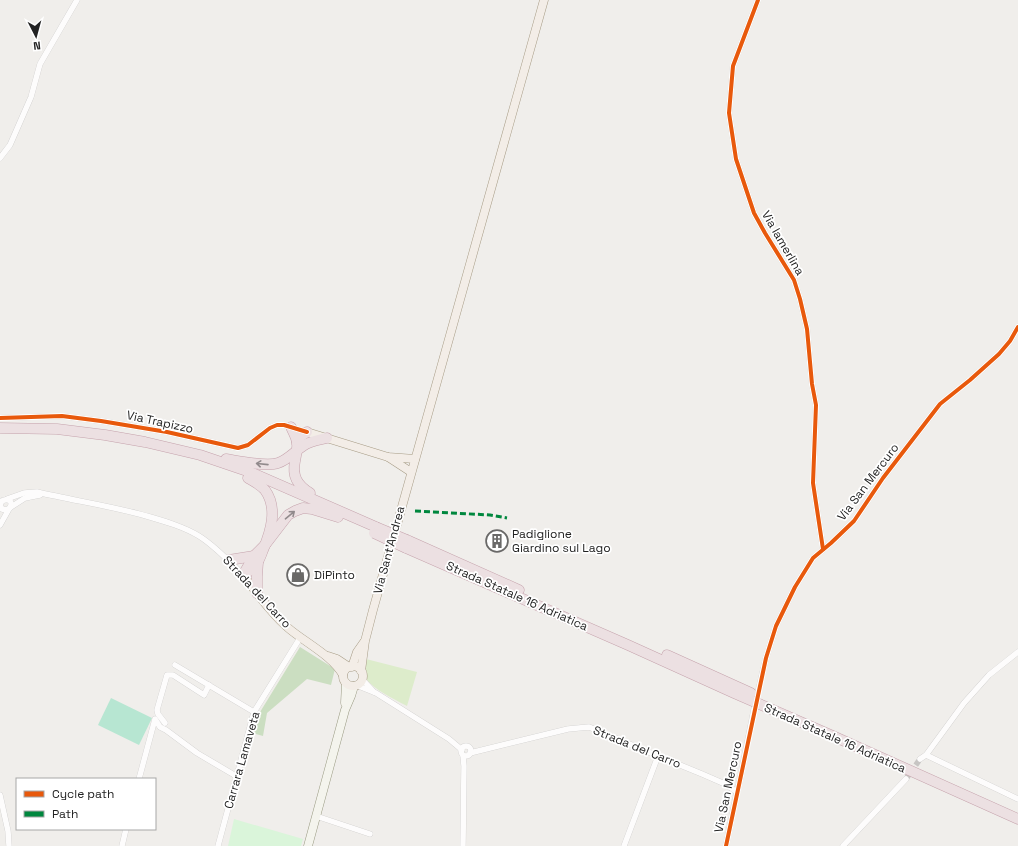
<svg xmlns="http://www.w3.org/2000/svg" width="1018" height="846" font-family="'Space Grotesk',sans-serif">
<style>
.grass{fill:#ddeccb}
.forest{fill:#cbdec1}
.park{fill:#daf5da}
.pitch{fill:#b7e6d2}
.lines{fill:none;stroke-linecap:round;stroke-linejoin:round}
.street-tunnel{stroke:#c7c5c3;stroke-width:5.5;stroke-dasharray:5.5 3;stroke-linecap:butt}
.street-casing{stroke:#c9c8c7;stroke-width:6}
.secondary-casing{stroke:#999a82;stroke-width:9}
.primary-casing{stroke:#a79c86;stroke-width:9}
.highway-casing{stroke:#c5a2ac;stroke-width:11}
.street{stroke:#fdfcfc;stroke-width:5.5}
.secondary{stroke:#f4f4ed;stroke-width:8}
.primary{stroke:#f3ede7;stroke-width:8}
.highway{stroke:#ece0e2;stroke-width:10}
.highway-bridge-casing{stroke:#c5a2ac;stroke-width:11;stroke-linecap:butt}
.highway-bridge{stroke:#ece0e2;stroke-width:10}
.quiet{stroke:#00873e;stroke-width:3;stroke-dasharray:6 3;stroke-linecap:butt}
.cycleway-casing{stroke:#fff;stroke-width:6}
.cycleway{stroke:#e8590c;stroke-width:4}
.oneway{stroke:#918a8c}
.labels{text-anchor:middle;stroke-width:3.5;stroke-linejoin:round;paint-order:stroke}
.street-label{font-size:12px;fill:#222;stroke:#fff}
.poi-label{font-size:12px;fill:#222;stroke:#fff;text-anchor:start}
</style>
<rect width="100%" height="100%" fill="#f0eeeb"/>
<path class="grass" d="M366,659L417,672L407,706C396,700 368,687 364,675C363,669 365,665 366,659Z"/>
<path class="forest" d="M300,647L335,669L331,685L307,679L267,713L263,736L252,733L257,717Z"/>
<path class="park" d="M234,819L303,839L301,846H228Z"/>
<path class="pitch" d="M111,698L152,718L139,745L98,725Z"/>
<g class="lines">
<path class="street-tunnel" d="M906,779L920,759"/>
<g class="street-casing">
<g id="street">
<path d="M758,0L733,66L729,113L736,159L754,213L765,233L794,280L800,299L807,329L812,384L816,405L813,483L823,549"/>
<path d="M0,158L10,145L31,97L40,64L77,0"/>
<path d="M0,418L62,416L101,421L167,432L238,448L248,445L270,428L277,425H284L307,432"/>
<path d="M7,499L24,493L37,492C75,501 113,506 150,517C167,522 184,527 199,536C215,546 229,561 243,575"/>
<path d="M0,502C6,498 14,499 10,508L6,510L2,509L0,505L2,501"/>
<path d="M11,507L25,498L40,495"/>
<path d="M0,525L9,509"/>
<path d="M175,665L254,712"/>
<path d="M362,679L374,692"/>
<path d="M356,685L376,693L449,739L462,750"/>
<path d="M758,692L766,658L776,626L795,587L813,558L831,543L854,521L883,478L940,404L970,380L999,354L1010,341L1018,327"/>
<path d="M165,723L158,714L157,710L167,675H173L204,695L209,685"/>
<circle cx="466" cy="751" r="5"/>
<path d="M470,753L568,729L589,727L658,756L702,774L725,784L737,792"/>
<path d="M926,755L1018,799"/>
<path d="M920,759L926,755L964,703L989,675L1018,652"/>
<path d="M139,779L155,719L160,727L166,730L197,753L236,776"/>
<path d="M0,795L8,831L9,846"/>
<path d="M316,816L370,834"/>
<path d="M122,846L126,829"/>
<path d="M218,846L254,712L300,638"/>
<path d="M463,846L464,766L463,755"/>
<path d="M624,846L658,756"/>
<path d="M726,846L737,792L740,780L754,709"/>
<path d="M843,846L906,779"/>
</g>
</g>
<g class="secondary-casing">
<g id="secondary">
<path d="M345,703L346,683"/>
<path d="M308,846L345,710L351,696L354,686"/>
</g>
</g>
<g class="primary-casing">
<g id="primary">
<path d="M307,432L388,457L415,459"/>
<path d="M388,457L411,472"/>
<path d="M243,575C257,593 270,612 287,627C304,642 333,656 343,675"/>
<path d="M328,656L337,659L349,667"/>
<circle cx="353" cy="676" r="10"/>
<path d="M352,667L357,652L364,642"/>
<path d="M361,671L365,641L373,610L544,0"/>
</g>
</g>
<g class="highway-casing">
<g id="highway">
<path d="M291,427C293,432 296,436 297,442C298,448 296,455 295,461C292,476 297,485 310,493"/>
<path d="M0,428L57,429L105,435L145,442L200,455L250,472L376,527"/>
<path d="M297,443L301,436L307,432"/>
<path d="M226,459C239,461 266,467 278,463C288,460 295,451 303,446C310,441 319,440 327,438"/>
<path d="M248,478C253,481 261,485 265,490C278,508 271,531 263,550C260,558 257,567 248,572"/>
<path d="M407,540L519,590"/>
<path d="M406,548L628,645L734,693L833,736L1018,819"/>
<path d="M229,560L254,556"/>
<path d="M243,575L254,556L265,545L288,515L295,511L303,508L312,509L338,517"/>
<path d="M257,593V576L258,562"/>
<path d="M667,655L751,693"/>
</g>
</g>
<use href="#street" class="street"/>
<use href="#secondary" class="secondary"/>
<use href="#primary" class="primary"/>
<use href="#highway" class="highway"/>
<g class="highway-bridge-casing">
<g id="highway-bridge">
<path d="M376,527L407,540"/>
<path d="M374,533L406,548"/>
</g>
</g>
<use href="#highway-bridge" class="highway-bridge"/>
<path class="quiet" d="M415,511L490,515L507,518"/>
<g class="cycleway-casing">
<g id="cycleway">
<path d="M758,0L733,66L729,113L736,159L754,213L765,233L794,280L800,299L807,329L812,384L816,405L813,483L823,549"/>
<path d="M0,418L62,416L101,421L167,432L238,448L248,445L270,428L277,425H284L307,432"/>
<path d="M726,846L766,658L776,626L795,587L813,558L831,543L854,521L883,478L940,404L970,380L999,354L1010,341L1018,327"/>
</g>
</g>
<use href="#cycleway" class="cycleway"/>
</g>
<defs><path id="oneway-shaft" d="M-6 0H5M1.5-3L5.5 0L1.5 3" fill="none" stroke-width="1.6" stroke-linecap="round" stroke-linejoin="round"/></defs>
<g class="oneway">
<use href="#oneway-shaft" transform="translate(262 464) rotate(-174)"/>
<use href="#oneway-shaft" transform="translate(290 515) rotate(-40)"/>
</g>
<defs>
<g id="building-ring" transform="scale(1.15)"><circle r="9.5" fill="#fff" stroke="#6a6968" stroke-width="1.5"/><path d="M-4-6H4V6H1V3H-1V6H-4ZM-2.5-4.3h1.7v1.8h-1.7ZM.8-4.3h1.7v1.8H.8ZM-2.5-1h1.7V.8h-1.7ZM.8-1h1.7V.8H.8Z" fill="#6a6968"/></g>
<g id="shop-ring" transform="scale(1.15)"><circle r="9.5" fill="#fff" stroke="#6a6968" stroke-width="1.5"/><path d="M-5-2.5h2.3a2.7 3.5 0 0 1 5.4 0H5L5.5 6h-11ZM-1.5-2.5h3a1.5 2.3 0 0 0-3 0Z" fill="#6a6968"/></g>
</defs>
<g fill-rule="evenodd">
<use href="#building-ring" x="497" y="541"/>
<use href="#shop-ring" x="298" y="575"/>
</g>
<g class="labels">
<g class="street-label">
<text transform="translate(783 243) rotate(60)" y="4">Via lamerlina</text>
<text transform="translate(160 422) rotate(12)" y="4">Via Trapizzo</text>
<text transform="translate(868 482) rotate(-53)" y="4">Via San Mercuro</text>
<text transform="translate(389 550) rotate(-75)" y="4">Via Sant'Andrea</text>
<text transform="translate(257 592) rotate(47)" y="4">Strada del Carro</text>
<text transform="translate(517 596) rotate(24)" y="4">Strada Statale 16 Adriatica</text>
<text transform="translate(835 738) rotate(24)" y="4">Strada Statale 16 Adriatica</text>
<text transform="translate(637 747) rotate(22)" y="4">Strada del Carro</text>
<text transform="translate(242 760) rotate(-74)" y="4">Carrara Lamaveta</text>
<text transform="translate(728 787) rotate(-78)" y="4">Via San Mercuro</text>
</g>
<g class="poi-label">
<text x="512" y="538">Padiglione<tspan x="512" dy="14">Giardino sul Lago</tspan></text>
<text x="314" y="579">DiPinto</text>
</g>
</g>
<rect x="16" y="778" width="140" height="52" fill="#ffffff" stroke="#a7a7a7"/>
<rect x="24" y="791" width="20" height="6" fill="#e8590c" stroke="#a7a7a7"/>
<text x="52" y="798" font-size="12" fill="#222222">Cycle path</text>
<rect x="24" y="811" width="20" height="6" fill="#00873e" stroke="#a7a7a7"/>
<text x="52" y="818" font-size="12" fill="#222222">Path</text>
<g transform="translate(36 36) rotate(174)" stroke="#ffffff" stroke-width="3" paint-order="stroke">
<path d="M0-3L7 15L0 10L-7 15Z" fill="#222222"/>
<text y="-6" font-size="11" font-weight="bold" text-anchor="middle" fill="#222222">N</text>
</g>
</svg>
